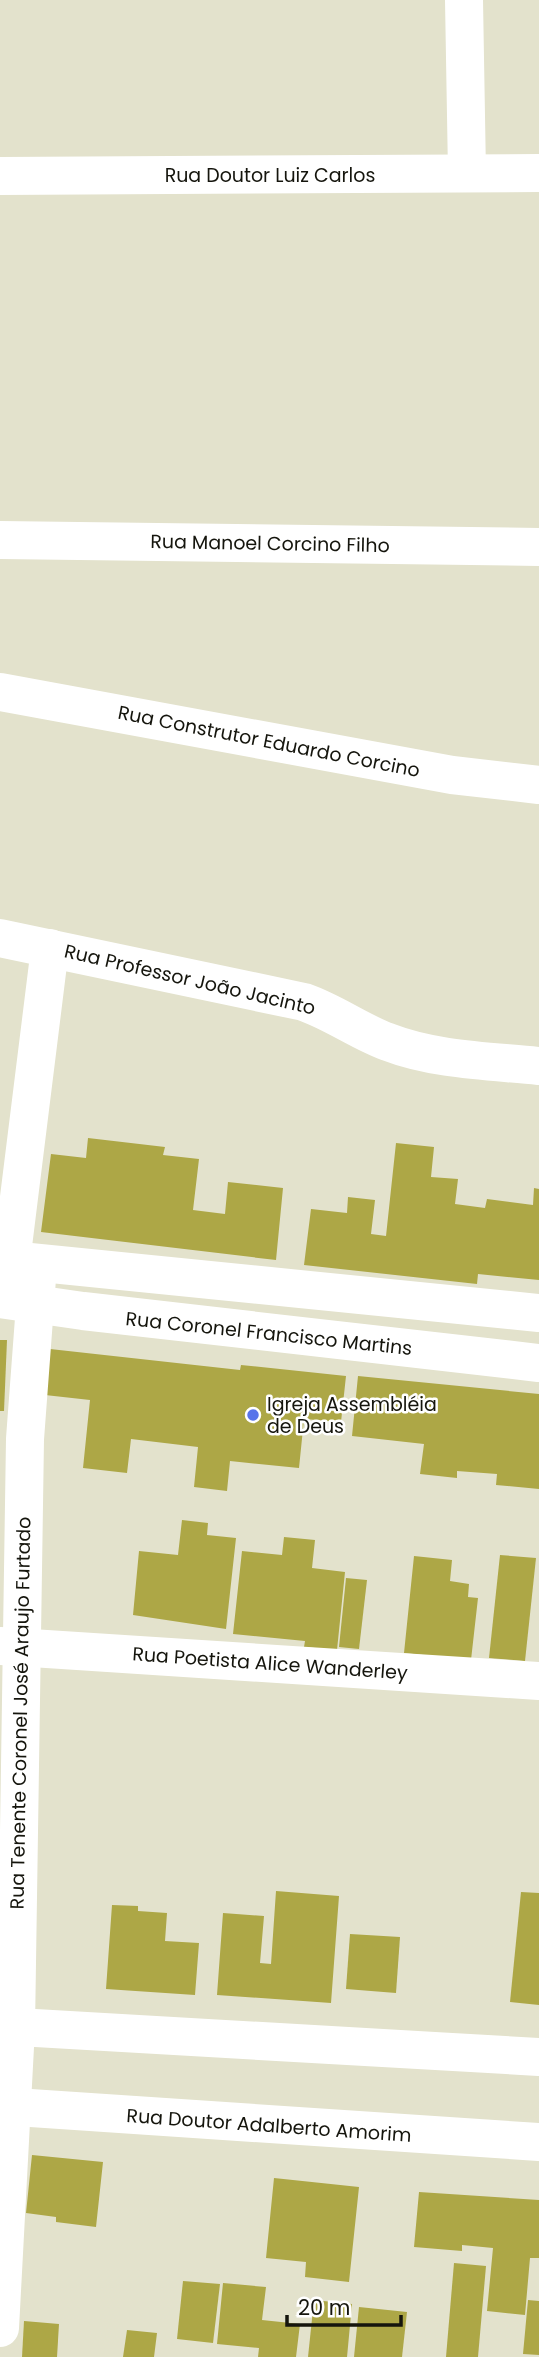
<svg xmlns="http://www.w3.org/2000/svg" width="539" height="2357" font-family="Poppins,sans-serif">
<style>
.building{fill:#ada746}
.lines{fill:none;stroke-linecap:round;stroke-linejoin:round}
.street{stroke:#fff;stroke-width:38}
.primary{stroke:#fff;stroke-width:38}
.poi-dot{fill:#5874ea;stroke:#fff;stroke-width:2.5}
.labels{text-anchor:middle;stroke-width:5;stroke-linejoin:round;paint-order:stroke}
.street-label{font-size:19px;fill:#15150d;stroke:#fff}
.poi-label{font-size:19px;fill:#15150d;stroke:#fff;text-anchor:start}
</style>
<rect width="100%" height="100%" fill="#e3e2cc"/>
<g class="building">
<path d="M88,1138L165,1147L163,1155L199,1159L193,1210L225,1214L228,1182L283,1188L276,1260L41,1232L51,1154L86,1158Z"/>
<path d="M396,1143L434,1147L431,1177L458,1179L455,1204L485,1208L487,1199L533,1205L534,1188L539,1189V1280L478,1274L477,1284L304,1265L311,1209L347,1213L348,1197L375,1200L371,1234L386,1236Z"/>
<path d="M0,1340H7L4,1411H0Z"/>
<path d="M50,1349L240,1370L241,1365L346,1376L341,1422L304,1419L299,1468L230,1461L227,1491L194,1487L198,1447L131,1439L127,1473L83,1468L90,1400L45,1395Z"/>
<path d="M358,1376L539,1394V1489L496,1485L497,1474L457,1471V1478L420,1474L424,1444L352,1436Z"/>
<path d="M182,1520L208,1523L207,1535L236,1538L226,1629L133,1615L139,1551L178,1555Z"/>
<path d="M284,1537L315,1540L312,1568L345,1572L337,1650L304,1647L305,1641L233,1634L242,1551L282,1555Z"/>
<path d="M500,1555L536,1558L525,1661L489,1658Z"/>
<path d="M414,1556L452,1560L450,1581L469,1584L468,1597L478,1598L471,1660L404,1653Z"/>
<path d="M346,1578L367,1580L359,1649L339,1647Z"/>
<path d="M276,1891L339,1896L331,2003L217,1995L223,1913L264,1916L260,1963L271,1964Z"/>
<path d="M521,1892L539,1893V2005L510,2002Z"/>
<path d="M112,1905L138,1906V1911L167,1913L165,1941L199,1943L195,1995L106,1989Z"/>
<path d="M350,1934L400,1937L396,1993L346,1989Z"/>
<path d="M32,2155L103,2162L96,2227L56,2222V2217L26,2213Z"/>
<path d="M274,2178L359,2187L349,2282L305,2277L306,2262L266,2258Z"/>
<path d="M419,2192L539,2200V2258H530L525,2315L487,2311L493,2248L462,2245V2251L414,2247Z"/>
<path d="M454,2263L486,2266L478,2357H446Z"/>
<path d="M183,2281L220,2284L213,2343L177,2339Z"/>
<path d="M223,2283L266,2287L262,2320L300,2324L296,2357H258L259,2348L217,2344Z"/>
<path d="M314,2300L352,2304L347,2357H308Z"/>
<path d="M528,2300L539,2301V2355L523,2354Z"/>
<path d="M359,2307L407,2312L402,2357H354Z"/>
<path d="M24,2321L59,2324L57,2357H22Z"/>
<path d="M127,2330L157,2333L154,2357H123Z"/>
</g>
<g class="lines">
<g class="street">
<path d="M464,0L467,173"/>
<path d="M0,540L539,547"/>
<path d="M0,692L452,775L539,785"/>
<path d="M0,938L304,1002C335,1013 360,1032 388,1042C434,1060 490,1061 539,1066"/>
<path d="M0,1259L539,1313"/>
<path d="M8,1286L50,948"/>
<path d="M0,1299L83,1311L539,1363"/>
<path d="M0,1646L539,1681"/>
<path d="M0,2026L539,2057"/>
<path d="M0,2106L539,2142"/>
<path d="M0,2328L16,2028L25,1439L38,1265"/>
</g>
<path class="primary" d="M0,176L539,173"/>
</g>
<circle class="poi-dot" cx="253" cy="1415" r="7"/>
<g class="labels">
<g class="street-label">
<text x="270" y="182">Rua Doutor Luiz Carlos</text>
<text transform="translate(270 543) rotate(1)" y="7">Rua Manoel Corcino Filho</text>
<text transform="translate(269 741) rotate(11)" y="7">Rua Construtor Eduardo Corcino</text>
<text transform="translate(190 979) rotate(13)" y="7">Rua Professor João Jacinto</text>
<text transform="translate(269 1333) rotate(6)" y="7">Rua Coronel Francisco Martins</text>
<text transform="translate(270 1663) rotate(4)" y="7">Rua Poetista Alice Wanderley</text>
<text transform="translate(20 1713) rotate(-89)" y="7">Rua Tenente Coronel José Araujo Furtado</text>
<text transform="translate(269 2125) rotate(4)" y="7">Rua Doutor Adalberto Amorim</text>
</g>
<g class="poi-label">
<text x="267" y="1411">Igreja Assembléia<tspan x="267" dy="22">de Deus</tspan></text>
</g>
</g>
<path d="M287 2315v10h114v-10" fill="none" stroke="#15150d" stroke-width="3.5"/>
<text x="298" y="2315" font-size="21" fill="#15150d" stroke="#ffffff" stroke-width="5" paint-order="stroke">20 m</text>
</svg>
